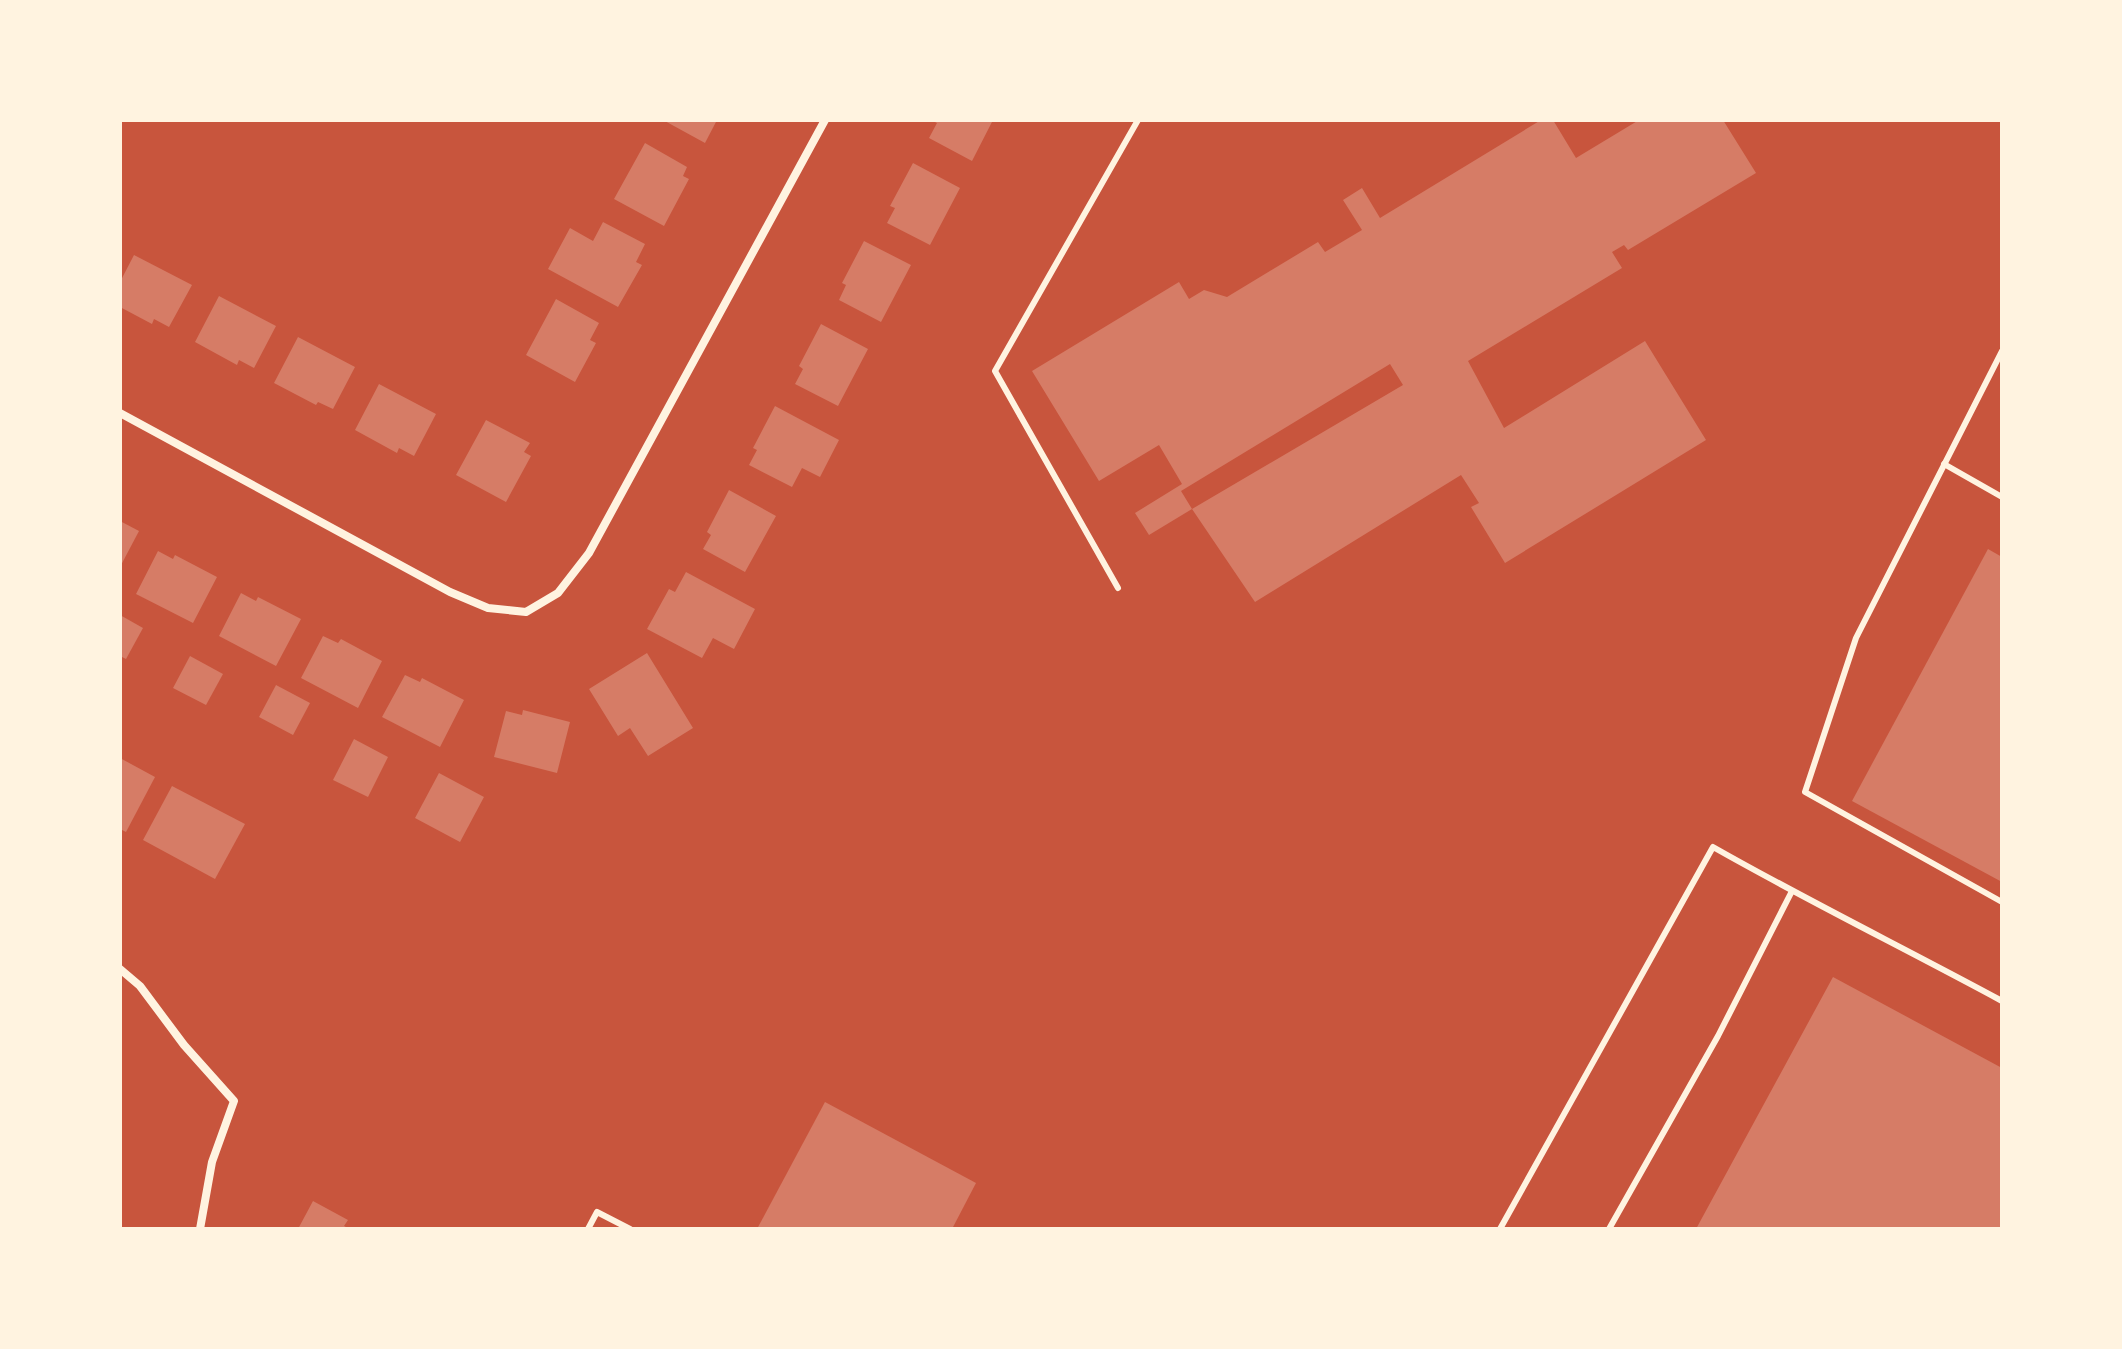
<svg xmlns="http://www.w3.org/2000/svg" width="2122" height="1349" font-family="Literata,serif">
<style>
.building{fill:#d67c66}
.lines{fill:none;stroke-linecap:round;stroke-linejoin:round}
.service{stroke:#fff3e0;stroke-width:6}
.minor{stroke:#fff3e0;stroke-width:8}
</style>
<rect width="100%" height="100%" fill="#c8553d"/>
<g class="building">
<path d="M663,120H717L705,143Z"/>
<path d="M931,120H993L972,161L929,138L937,123Z"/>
<path d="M1541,120H1553L1576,158L1639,120H1723L1756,173L1628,250L1624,245L1612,252L1622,268L1468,361L1504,428L1645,341L1706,440L1505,563L1471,507L1479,503L1461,475L1255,602L1192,509L1403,385L1390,364L1181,491L1192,509L1149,535L1135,513L1182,484L1159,445L1099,481L1032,371L1179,282L1189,299L1204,290L1227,297L1318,242L1325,252L1362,230L1343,200L1362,188L1380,218Z"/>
<path d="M645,143L687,167L683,176L689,179L664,226L614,199Z"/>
<path d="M913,163L960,188L930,245L887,223L895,208L890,206Z"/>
<path d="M603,222L645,244L636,262L642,265L618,307L548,269L570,228L593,241Z"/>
<path d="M864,241L911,265L881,322L839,300L846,285L842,283Z"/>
<path d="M134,255L192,285L169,327L154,319L152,324L120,307V282Z"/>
<path d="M219,296L276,326L254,368L239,360L237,365L195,342Z"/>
<path d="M556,299L599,323L590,340L596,343L575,382L526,355Z"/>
<path d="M821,324L868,349L838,406L795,384L803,369L799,366Z"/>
<path d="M298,337L355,367L333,409L318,402L316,405L274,383Z"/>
<path d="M379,384L436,414L414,456L399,448L397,453L355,430Z"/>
<path d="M775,406L839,440L820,477L802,468L792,487L749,465L757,450L753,448Z"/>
<path d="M486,420L530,443L524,452L531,456L506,502L456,475Z"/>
<path d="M729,490L776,516L745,572L703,549L711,535L707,532Z"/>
<path d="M120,521L139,531L120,567Z"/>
<path d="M1988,549L2002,557V882L1852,801Z"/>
<path d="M158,551L173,559L175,555L217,577L193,623L136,594Z"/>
<path d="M686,572L755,609L734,649L713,638L702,658L647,629L669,589L675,592Z"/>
<path d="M241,593L256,601L258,597L301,619L276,666L219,636Z"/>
<path d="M120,615L143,628L126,659L120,656Z"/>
<path d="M323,636L338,643L341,639L382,661L358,708L301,678Z"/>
<path d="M647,653L693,728L648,756L630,728L618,736L589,689Z"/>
<path d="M190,656L223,674L206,705L173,688Z"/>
<path d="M405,675L420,682L422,678L464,700L440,747L382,717Z"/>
<path d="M276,685L310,703L293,735L259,717Z"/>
<path d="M523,710L570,722L557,773L494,757L506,711L522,715Z"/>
<path d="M354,739L388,757L368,797L333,780Z"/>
<path d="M120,758L155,777L126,832L120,829Z"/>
<path d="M439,773L484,797L460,842L415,818Z"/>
<path d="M172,786L245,824L215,879L143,840Z"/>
<path d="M1833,977L2002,1068L2000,1098L2002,1099V1229H1696Z"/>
<path d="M825,1102L976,1183L952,1229H757Z"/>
<path d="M313,1201L348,1220L344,1226L350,1229H298Z"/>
</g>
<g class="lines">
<g class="service">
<path d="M2002,351L1856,638L1805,792L2002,902"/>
<path d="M1944,464L2002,497"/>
<path d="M1118,588L995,371L1138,120"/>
<path d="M588,1229L597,1212L630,1229"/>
<path d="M1500,1229L1713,847C1808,901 1906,949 2002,1001"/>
<path d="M1609,1229L1718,1036L1792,891"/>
</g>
<g class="minor">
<path d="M120,413L450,592L488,608L526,612L558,593L589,553L825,120"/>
<path d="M120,969L140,986L184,1045L234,1101L212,1162L200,1229"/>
</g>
</g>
<rect width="2122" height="1349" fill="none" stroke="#fff3e0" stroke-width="244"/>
</svg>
